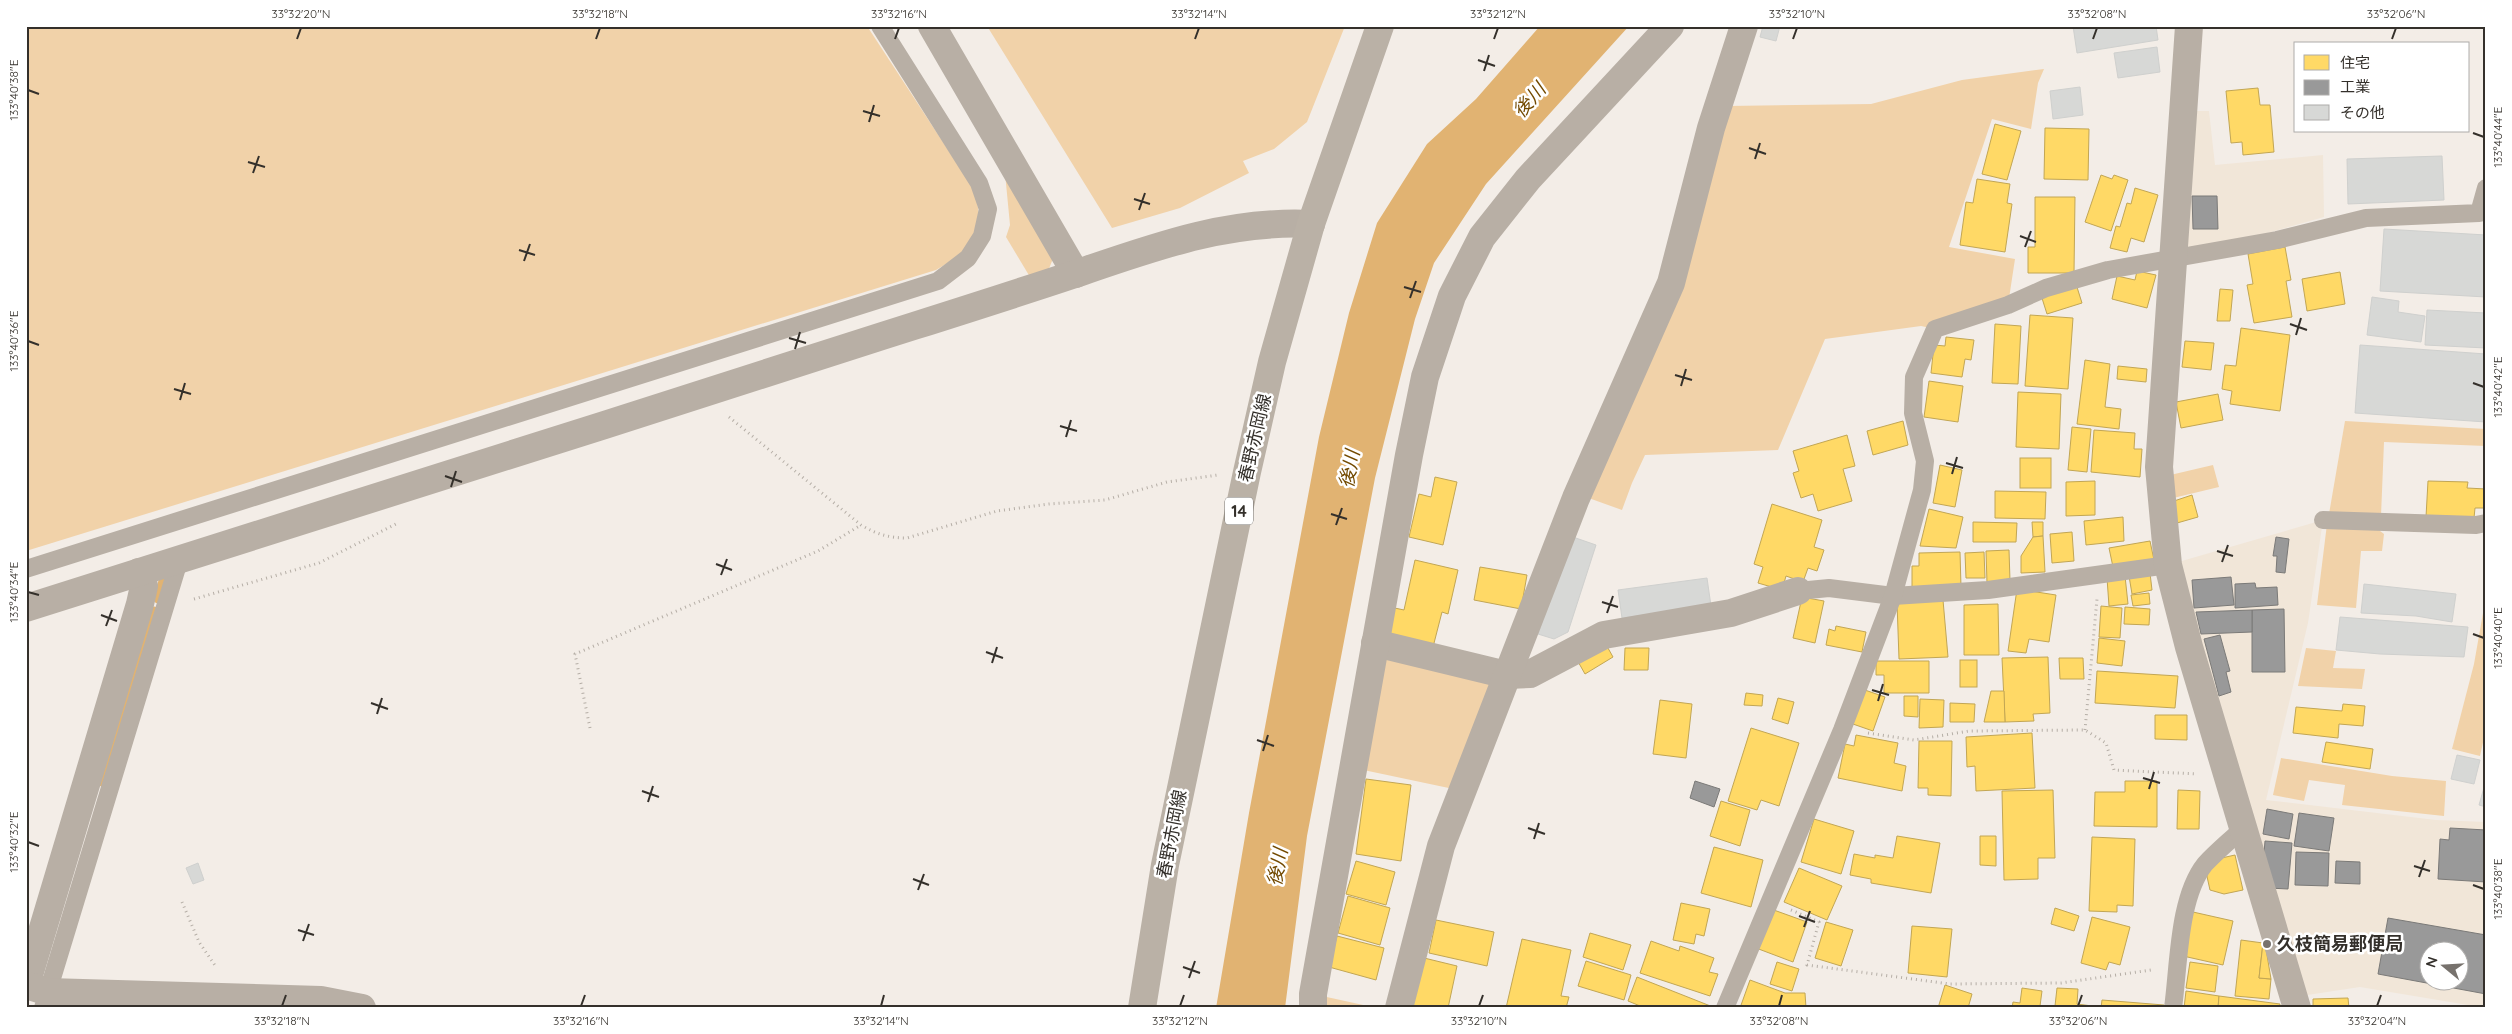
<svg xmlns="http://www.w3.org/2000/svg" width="2512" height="1034" font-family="Quicksand,'Noto Sans JP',sans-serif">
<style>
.built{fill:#f1e6d8;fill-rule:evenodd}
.green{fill:#f1d2a9}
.water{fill:#e1b372}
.homes{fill:#ffd966;stroke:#c2a654}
.industry{fill:#999;stroke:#7b7a78;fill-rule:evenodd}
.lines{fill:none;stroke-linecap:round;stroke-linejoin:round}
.stream{stroke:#e1b372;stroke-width:9}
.building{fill:#d7d8d6;stroke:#cfd0ce}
.path{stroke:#b5aea6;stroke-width:3;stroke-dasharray:1 4;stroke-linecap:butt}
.service{stroke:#b8afa5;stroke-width:18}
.minor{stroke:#b8afa5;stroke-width:28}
.tertiary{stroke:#b8afa5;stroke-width:28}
.primary{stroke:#bab1a6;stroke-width:28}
.ticks{fill:none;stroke:#34302b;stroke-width:2}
.poi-dot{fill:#77726d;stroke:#fff;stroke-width:2}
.labels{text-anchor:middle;stroke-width:5;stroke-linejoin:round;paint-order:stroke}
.shield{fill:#fff;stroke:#716e6b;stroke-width:1}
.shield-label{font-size:16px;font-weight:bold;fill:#34302b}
.street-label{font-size:18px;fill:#34302b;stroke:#fff}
.poi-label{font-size:18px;font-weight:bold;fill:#34302b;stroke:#fff;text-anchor:start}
.water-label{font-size:19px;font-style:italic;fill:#734a00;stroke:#fff}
.neatline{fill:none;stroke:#34302b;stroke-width:2}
.ticks-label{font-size:12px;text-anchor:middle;fill:#34302b}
</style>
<rect width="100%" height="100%" fill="#f3ede7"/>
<g class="built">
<path d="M2183,111H2209L2215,165L2323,155L2324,217L2173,260Z"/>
<path d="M2323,520L2308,623L2266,800L2436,820L2486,822V1008L2360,987L2294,997L2168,565ZM2430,952H2460V982H2430Z"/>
</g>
<g class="green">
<path d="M26,26H867L973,188C988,235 975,247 936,270L26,551Z"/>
<path d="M987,26H1345L1307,122L1274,149L1243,161L1249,173L1180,208L1112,228Z"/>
<path d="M2044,69L2038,83L2031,129L1992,119L1949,247L2015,259L2008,305L1935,329L1921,326L1825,339L1778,450L1645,455L1632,483L1622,510L1583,496L1727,106L1871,104L1962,80Z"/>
<path d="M1005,173L1054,256L1048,271L1030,277L1006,237L1010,225Z"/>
<path d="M2345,421L2486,429V446L2384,442L2381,516L2329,514Z"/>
<path d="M2213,465L2219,487L2169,499L2166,476Z"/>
<path d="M2327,524L2381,526L2380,531L2384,534L2382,551H2361L2356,608L2317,605Z"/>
<path d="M2486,596V729L2480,756L2452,749L2474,664Z"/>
<path d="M1375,643L1507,675L1463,791L1354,768Z"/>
<path d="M2306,648L2336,651L2333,668L2365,669L2362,689L2298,686Z"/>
<path d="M2281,758L2392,776L2446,781L2444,816L2342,805L2345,785L2309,780L2304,801L2273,795Z"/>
<path d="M1313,994L1377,1008H1313Z"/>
</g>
<path class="water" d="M1540,26H1629L1486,184L1434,263L1415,319L1375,478L1307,836L1285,1008H1216L1249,813L1319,437L1349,313L1377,223L1427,144L1476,99Z"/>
<g class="homes">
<path d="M2258,88L2260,105H2270L2274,152L2243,155L2242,142L2231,143L2226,91Z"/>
<path d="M1995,124L2021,131L2007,180L1982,174Z"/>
<path d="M2045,128L2089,129L2088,180L2044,179Z"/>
<path d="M2101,175L2112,179L2114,175L2128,180L2111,231L2085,222Z"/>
<path d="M1977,179L2010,184L2007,203L2012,204L2005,252L1960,245L1966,202L1973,203Z"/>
<path d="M2135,188L2158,195L2144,242L2131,238L2127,252L2110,248L2116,226L2120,227L2127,203L2131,204Z"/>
<path d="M2035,197H2075L2074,273H2028V247H2035Z"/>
<path d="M2285,247L2291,280L2286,281L2292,317L2254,323L2247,285L2253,284L2248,254Z"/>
<path d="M2137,271L2156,275L2147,308L2112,299L2117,276L2135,280Z"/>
<path d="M2340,272L2345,304L2307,311L2302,279Z"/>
<path d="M2076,284L2082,303L2047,314L2041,295Z"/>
<path d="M2220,289L2233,290L2230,321H2217Z"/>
<path d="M2030,315L2073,318L2068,389L2025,386Z"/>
<path d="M1995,324L2021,326L2018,384L1992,383Z"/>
<path d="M2241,328L2290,335L2280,411L2230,404L2232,391L2222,389L2225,365L2236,366Z"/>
<path d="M1946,337L1974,340L1971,360L1965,359L1962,377L1931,373L1934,345L1945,346Z"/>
<path d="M2185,341L2214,343L2211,370L2182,367Z"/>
<path d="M2085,360L2110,364L2105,407L2121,409L2119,429L2077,424Z"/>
<path d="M2118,366L2147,369L2146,382L2117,379Z"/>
<path d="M1929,381L1963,386L1958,422L1924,417Z"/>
<path d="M2018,392L2061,394L2059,449L2016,447Z"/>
<path d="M2218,394L2223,420L2181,428L2176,402Z"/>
<path d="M1903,421L1908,445L1873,455L1867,431Z"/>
<path d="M2072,427L2091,429L2087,472L2068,470Z"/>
<path d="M2094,430L2135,433L2134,449H2142L2140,477L2091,472Z"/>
<path d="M1847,435L1855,466L1843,469L1852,501L1818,511L1813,494L1801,498L1793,473L1799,471L1793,451Z"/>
<rect x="2020" y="458" width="31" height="30"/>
<path d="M1940,465L1962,470L1955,507L1933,503Z"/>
<path d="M1435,477L1457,482L1443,545L1409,537L1419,494L1431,497Z"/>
<path d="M2095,481V515L2066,516V482Z"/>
<path d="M2428,481L2468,482L2467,488L2486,489V508H2475L2474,518L2426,517Z"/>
<path d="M1995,491L2046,492L2045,519L1995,518Z"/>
<path d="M2192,495L2198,517L2177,523L2171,502Z"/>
<path d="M1772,504L1822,520L1814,547L1824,550L1817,571L1808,568L1803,582L1786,576L1782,590L1758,583L1763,567L1754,564Z"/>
<path d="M1929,509L1963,517L1956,548L1920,546Z"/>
<path d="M2123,517L2124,541L2086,545L2084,521Z"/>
<path d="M1973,522L2017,523L2016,542H1973Z"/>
<path d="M2032,522H2043V536L2033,537Z"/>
<path d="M2072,532L2074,561L2052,563L2050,534Z"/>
<path d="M2043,536L2045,572L2021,573V556L2033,537Z"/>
<path d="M2150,541L2154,560L2113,567L2109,548Z"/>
<path d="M2009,550L2010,581L1987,583L1986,551Z"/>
<path d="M1960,552L1961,587L1912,589V566H1919V553Z"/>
<path d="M1984,552L1985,578H1966L1965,553Z"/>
<path d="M1415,560L1458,570L1448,614L1442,612L1433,647L1384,636L1390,607L1404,610Z"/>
<path d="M1480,567L1527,575L1521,609L1474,600Z"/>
<path d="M2150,573L2152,590L2132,594L2129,576Z"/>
<path d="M2125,576L2128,604L2109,606L2107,578Z"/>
<path d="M2017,589L2056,595L2049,642L2029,639L2026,653L2008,651Z"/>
<path d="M2149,593L2150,604L2133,606L2131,595Z"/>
<path d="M1802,597L1824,601L1815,643L1793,638Z"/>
<path d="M1943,600L1948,657L1899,659L1897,602Z"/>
<path d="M1998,604L1999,655H1964V605Z"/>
<path d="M2101,606L2122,608L2120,638L2099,637Z"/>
<path d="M2125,607L2150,609L2149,625L2124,624Z"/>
<path d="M1836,626L1866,632L1862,652L1826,645L1829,629L1835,631Z"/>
<path d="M2099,638L2125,641L2122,666L2097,663Z"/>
<path d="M1604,641L1613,657L1585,674L1576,658Z"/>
<path d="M1625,648H1649L1648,670H1624Z"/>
<path d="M2048,657L2050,713L2033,714L2034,721L2005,722L2002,658Z"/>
<path d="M2059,658H2083L2084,679H2060Z"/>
<rect x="1960" y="660" width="17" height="27"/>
<path d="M1876,661H1929V693H1884V675H1876Z"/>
<path d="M2097,671L2178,676L2175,708L2095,703Z"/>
<path d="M1862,689L1885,697L1873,731L1850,723Z"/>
<path d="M1991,691H2004L2005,722H1984Z"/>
<path d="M1746,693L1763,695L1762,706L1744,705Z"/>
<path d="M1904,696H1918V717L1904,716Z"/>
<path d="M1778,698L1794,702L1788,724L1772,719Z"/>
<path d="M1920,699L1944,700L1943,727L1919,728Z"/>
<path d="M1660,700L1692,704L1686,758L1653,754Z"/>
<path d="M1950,703L1975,704L1974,722H1950Z"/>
<path d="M2343,704L2365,706L2363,726L2339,724L2338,738L2293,733L2296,707L2342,711Z"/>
<path d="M2155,715H2187V740L2155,739Z"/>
<path d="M1751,728L1799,743L1779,806L1761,800L1757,810L1728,801Z"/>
<path d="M2032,733L2035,788L1976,791L1975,766L1967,767L1966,737Z"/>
<path d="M1856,735L1898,743L1894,763L1906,766L1902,791L1838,778L1845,744L1854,746Z"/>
<path d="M1919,741H1952L1951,796L1928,795V788H1918Z"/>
<path d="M2326,742L2373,749L2370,769L2322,762Z"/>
<path d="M1366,779L1411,785L1401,861L1356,854Z"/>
<path d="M2125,781H2157V827L2094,826L2095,792H2125Z"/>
<path d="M2053,790L2055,858H2038V879L2004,880L2002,791Z"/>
<path d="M2178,790L2200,791L2199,829H2177Z"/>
<path d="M1721,801L1750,810L1740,846L1710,836Z"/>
<path d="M1814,819L1854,831L1841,874L1801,862Z"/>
<path d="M1897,836L1940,843L1931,893L1871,883V879L1850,875L1854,854L1875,858V855L1893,858Z"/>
<path d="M1980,836H1996V866L1980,865Z"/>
<path d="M2092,837L2135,839L2133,906L2117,905V912L2089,911Z"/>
<path d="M1714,847L1763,860L1751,907L1701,893Z"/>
<path d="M2235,855L2243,890L2224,894L2210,890L2206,872L2217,859Z"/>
<path d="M1356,861L1395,872L1386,905L1346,894Z"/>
<path d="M1799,868L1842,886L1827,920L1784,902Z"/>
<path d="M1348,896L1390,908L1380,945L1338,933Z"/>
<path d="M1681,903L1710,909L1704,936L1696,934L1694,944L1673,940Z"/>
<path d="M2055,908L2079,916L2074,931L2051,924Z"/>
<path d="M1771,909L1807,922L1793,962L1756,948Z"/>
<path d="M2193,912L2233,921L2223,965L2183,956Z"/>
<path d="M2092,917L2130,927L2120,965L2109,962L2106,970L2081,963Z"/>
<path d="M1436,920L1494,932L1487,966L1429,953Z"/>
<path d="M1826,922L1853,930L1841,966L1815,958Z"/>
<path d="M1912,926L1952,929L1947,977L1908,973Z"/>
<path d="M1590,933L1631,945L1623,970L1583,957Z"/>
<path d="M1337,936L1384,948L1376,980L1329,967Z"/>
<path d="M1522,939L1571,950L1561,996L1569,997L1566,1008H1506Z"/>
<path d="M2241,940L2263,943L2259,978L2271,979L2269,999L2235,996Z"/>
<path d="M1651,941L1679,951L1680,946L1714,958L1709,972L1718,974L1710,996L1640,973Z"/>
<path d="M2263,943H2265L2271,979L2259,978Z"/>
<path d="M1420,957L1457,966L1448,1008H1409Z"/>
<path d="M1586,961L1631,975L1624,1000L1578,986Z"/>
<path d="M1777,962L1799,969L1792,991L1770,984Z"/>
<path d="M2190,962L2218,966L2215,992L2186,988Z"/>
<path d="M1637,977L1713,1007V1008H1645L1628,1001Z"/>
<path d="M1750,980L1785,993H1805L1806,1008H1740Z"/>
<path d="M1945,985L1972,994L1968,1008H1938Z"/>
<path d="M2022,988L2042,991L2040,1006L2043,1008H2012L2013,1002L2020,1003Z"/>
<path d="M2057,988L2078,989L2077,1004L2092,1006V1008L2055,1006Z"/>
<path d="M2186,991L2219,996L2218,1008H2184Z"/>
<path d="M2219,996L2280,1004L2279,1008H2218Z"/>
<path d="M2348,998L2349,1008H2313V999Z"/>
<path d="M2102,1000L2164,1005V1008H2101Z"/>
</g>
<g class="industry">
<path d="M2192,196H2217L2218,229H2193Z"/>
<path d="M2276,537L2289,539L2285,573L2276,572L2277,556H2273Z"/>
<path d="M2231,577L2234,605L2194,608L2192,580Z"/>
<path d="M2255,583L2256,588L2277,587L2278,605L2235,608V584Z"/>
<path d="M2284,609L2285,672H2252V610Z"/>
<path d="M2252,610V632L2201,634L2196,612Z"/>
<path d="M2220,635L2230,671L2226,672L2231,692L2219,696L2204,639Z"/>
<path d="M1695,781L1720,789L1714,807L1690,798Z"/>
<path d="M2267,809L2293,814L2289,839L2263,834Z"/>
<path d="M2299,813L2334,818L2329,851L2294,846Z"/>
<path d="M2450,828L2486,830V882L2438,879L2440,839L2449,840Z"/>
<path d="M2265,841L2292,843L2288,889L2269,888L2263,865Z"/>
<path d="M2296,852L2329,853L2328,886L2295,885Z"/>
<path d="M2336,861L2360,862V884L2335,883Z"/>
<path d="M2388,918L2486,935V994L2378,974ZM2430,952H2460V982H2430Z"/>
</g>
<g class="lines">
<g class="stream">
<path d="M158,599L163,581"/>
<path d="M102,782L154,611"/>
</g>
</g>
<g class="building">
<path d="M1763,26H1780L1776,41L1760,37Z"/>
<path d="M2073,26H2156L2158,40L2077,53Z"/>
<path d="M2157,47L2160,72L2118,78L2114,53Z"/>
<path d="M2080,87L2083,115L2053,119L2050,91Z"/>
<path d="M2442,156L2444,200L2348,204L2347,159Z"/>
<path d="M2384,229L2486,235V297L2380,291Z"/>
<path d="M2372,297L2399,301L2398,312L2425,316L2421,342L2367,335Z"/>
<path d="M2427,310L2486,313V348L2425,345Z"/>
<path d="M2360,345L2486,354V422L2355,413Z"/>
<path d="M1570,536L1596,545L1568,632L1554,639L1538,634Z"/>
<path d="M1707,578L1711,606L1622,618L1618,590Z"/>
<path d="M2364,584L2456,594L2452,622L2416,616L2361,613Z"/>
<path d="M2340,617L2468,627L2464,657L2380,654L2336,650Z"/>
<path d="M2457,755L2480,760L2474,784L2451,779Z"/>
<path d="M2485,784L2486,785V807L2479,805Z"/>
<path d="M198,863L204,880L193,884L186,868Z"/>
</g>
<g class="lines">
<g class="path">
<path d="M729,417L861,525C876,534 889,538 907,538L997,511L1049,504L1105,500L1167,482L1218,475"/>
<path d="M194,599L319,563L396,524"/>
<path d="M590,728L575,654L818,551L861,525"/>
<path d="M2085,730L2097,599"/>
<path d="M1868,733L1914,740L1969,731L2085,730L2106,743L2114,770L2197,774"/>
<path d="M182,902L199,942L216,967"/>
<path d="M1791,910L1819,922L1807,965L1950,984L2061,983L2151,970"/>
</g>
<g class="service">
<path d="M2323,520L2476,525L2486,523"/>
<path d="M26,569L938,281L968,258L982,236L988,209L979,183L880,26"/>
<path d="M1798,591L1829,588L1893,596L1988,590L2168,565"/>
<path d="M43,1008L179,561"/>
<path d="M1725,1008L1842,730L1893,596L1922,490L1925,461L1913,413L1914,377L1935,329L2008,305L2046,288L2108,270L2277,240L2366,218L2479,213L2486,188"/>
<path d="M2173,1008C2179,965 2178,898 2205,864C2217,851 2232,839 2244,827"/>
</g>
<g class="minor">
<path d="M932,26L1076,274"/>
<path d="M2189,26L2159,467L2168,565L2189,647L2297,1008"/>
<path d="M1375,643L1507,675L1530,674L1604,635L1731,613L1798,591"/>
<path d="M26,985L140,604L144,586L139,572"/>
<path d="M26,985L48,992L321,1000L362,1008"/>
<path d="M1313,1008V994L1409,455L1425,377L1452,296L1482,237L1528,179L1670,26"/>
<path d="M1399,1008L1441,846L1576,498L1671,283L1711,128L1744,26"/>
</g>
<path class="tertiary" d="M26,608C310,519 593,429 876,338C942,317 1009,296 1075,274C1154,247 1227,220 1311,224"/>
<path class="primary" d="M1142,1008L1165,865L1247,472L1272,362L1311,224L1380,26"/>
</g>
<path class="ticks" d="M297,39L301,28M596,39L600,28M895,39L899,28M1195,39L1199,28M1494,39L1498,28M1793,39L1797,28M2093,39L2097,28M2392,39L2396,28M1478,60L1495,66M1484,71L1489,55M28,90L39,94M863,111L880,116M869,122L874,105M2473,133L2484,137M1749,148L1766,154M1755,159L1760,143M248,162L265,167M253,173L259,156M1134,199L1150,204M1139,210L1145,193M2020,236L2036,242M2025,247L2031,231M519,250L535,255M524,261L530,244M1404,287L1421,292M1410,298L1416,281M2290,324L2307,330M2296,335L2301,318M789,338L806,343M28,341L39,345M795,349L800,332M1675,375L1692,380M2473,383L2484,387M1681,386L1686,369M174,389L191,394M180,400L185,383M1060,426L1077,431M1066,437L1071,420M1946,463L1963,468M1952,474L1957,457M445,476L462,482M451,487L456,471M1331,514L1347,519M1336,525L1342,508M2217,551L2233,556M2222,562L2228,545M716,564L732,570M721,575L727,559M28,592L39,595M1602,602L1618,607M1607,613L1613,596M101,615L117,621M106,626L112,610M2473,634L2484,638M986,652L1003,658M992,663L997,647M1872,690L1889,695M1878,701L1883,684M371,703L388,709M377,714L382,698M1257,740L1274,746M1263,751L1268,735M2143,778L2160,783M2149,789L2154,772M642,791L659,797M648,802L653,786M1528,828L1545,834M1534,839L1539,823M28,842L39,846M2414,866L2430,871M2419,877L2425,860M913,879L929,885M2473,885L2484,889M918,890L924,874M1799,916L1815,922M1804,927L1810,911M298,930L314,935M303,941L309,924M1183,967L1200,973M1189,978L1195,961M282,1006L286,995M581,1006L585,995M881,1006L884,995M1180,1006L1184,995M1479,1006L1483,995M1779,1006L1782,995M2078,1006L2082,995M2377,1006L2381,995"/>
<circle class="poi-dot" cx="2267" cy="944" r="5"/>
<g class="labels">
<rect class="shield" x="1225" y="497.5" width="28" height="27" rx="4"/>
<g class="shield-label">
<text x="1239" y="517">14</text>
</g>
<g class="street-label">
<text transform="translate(1255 438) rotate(-77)" y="6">春野赤岡線</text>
<text transform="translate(1172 834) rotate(-79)" y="6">春野赤岡線</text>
</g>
<g class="poi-label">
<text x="2277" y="950">久枝簡易郵便局</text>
</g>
<g class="water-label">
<text transform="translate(1529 100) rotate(-49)" y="7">後川</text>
<text transform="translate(1349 469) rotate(-80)" y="7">後川</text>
<text transform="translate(1277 867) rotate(-80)" y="7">後川</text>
</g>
</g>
<rect width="2512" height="1034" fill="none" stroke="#ffffff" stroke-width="55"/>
<rect x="2294" y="42" width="175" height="90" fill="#ffffff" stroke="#aeacaa"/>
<rect x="2304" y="55" width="25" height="15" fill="#ffd966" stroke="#aeacaa"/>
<text x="2340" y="68" font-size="15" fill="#34302b">住宅</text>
<rect x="2304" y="80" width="25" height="15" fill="#999999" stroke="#aeacaa"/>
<text x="2340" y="92" font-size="15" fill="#34302b">工業</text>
<rect x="2304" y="105" width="25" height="15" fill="#d7d8d6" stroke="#aeacaa"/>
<text x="2340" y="118" font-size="15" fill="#34302b">その他</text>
<g transform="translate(2444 966) rotate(288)"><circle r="24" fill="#ffffff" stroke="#aeacaa"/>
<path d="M0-4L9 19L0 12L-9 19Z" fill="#77726d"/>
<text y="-8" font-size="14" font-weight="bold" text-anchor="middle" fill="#34302b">N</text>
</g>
<rect x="28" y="28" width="2456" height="978" class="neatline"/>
<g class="ticks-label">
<text x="301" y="18">33°32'20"N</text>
<text x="600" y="18">33°32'18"N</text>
<text x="899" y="18">33°32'16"N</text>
<text x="1199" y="18">33°32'14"N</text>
<text x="1498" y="18">33°32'12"N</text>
<text x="1797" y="18">33°32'10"N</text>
<text x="2097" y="18">33°32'08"N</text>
<text x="2396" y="18">33°32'06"N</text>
<text transform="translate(14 90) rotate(-90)" y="4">133°40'38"E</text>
<text transform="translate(2498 137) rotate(-90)" y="4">133°40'44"E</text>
<text transform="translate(14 341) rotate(-90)" y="4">133°40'36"E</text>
<text transform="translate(2498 387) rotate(-90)" y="4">133°40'42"E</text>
<text transform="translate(14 592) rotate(-90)" y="4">133°40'34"E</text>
<text transform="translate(2498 638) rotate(-90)" y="4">133°40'40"E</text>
<text transform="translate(14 842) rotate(-90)" y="4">133°40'32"E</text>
<text transform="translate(2498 889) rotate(-90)" y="4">133°40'38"E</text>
<text x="282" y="1025">33°32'18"N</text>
<text x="581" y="1025">33°32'16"N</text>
<text x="881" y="1025">33°32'14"N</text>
<text x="1180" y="1025">33°32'12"N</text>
<text x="1479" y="1025">33°32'10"N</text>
<text x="1779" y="1025">33°32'08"N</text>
<text x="2078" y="1025">33°32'06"N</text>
<text x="2377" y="1025">33°32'04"N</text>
</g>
</svg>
